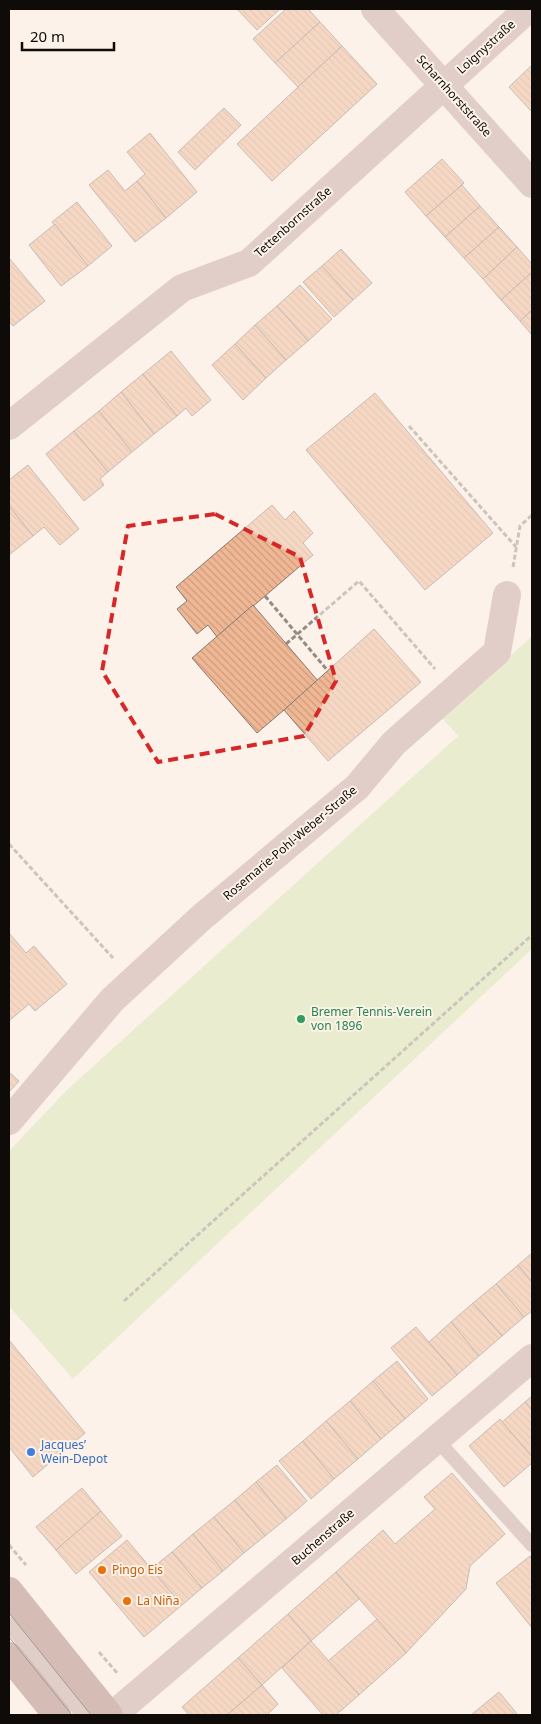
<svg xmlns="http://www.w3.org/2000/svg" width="541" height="1724" font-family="'Noto Sans',sans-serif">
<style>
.pitch{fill:#d5e4b0}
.building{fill:url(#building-back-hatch);stroke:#857b75}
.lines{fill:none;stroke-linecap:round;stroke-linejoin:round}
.path{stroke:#948d86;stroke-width:3;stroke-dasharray:5 2.5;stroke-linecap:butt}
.service{stroke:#c1a3a1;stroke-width:14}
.minor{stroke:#c1a3a1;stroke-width:28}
.secondary{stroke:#a77c79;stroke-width:28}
.tram{stroke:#35312d;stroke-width:1}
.marked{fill:none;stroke:#d62828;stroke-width:4;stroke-dasharray:10 6;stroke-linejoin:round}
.leisure-dot{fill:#2e9e5b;stroke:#fcf2e9;stroke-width:2}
.shop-dot{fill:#3f7fe0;stroke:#fcf2e9;stroke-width:2}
.food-dot{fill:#e8710a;stroke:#fcf2e9;stroke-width:2}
.labels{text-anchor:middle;stroke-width:4;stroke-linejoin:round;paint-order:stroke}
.street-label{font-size:12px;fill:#0e0b08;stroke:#fcf2e9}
.leisure-label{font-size:12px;fill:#27864d;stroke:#fcf2e9;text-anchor:start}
.shop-label{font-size:12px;fill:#366cbe;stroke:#fcf2e9;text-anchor:start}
.food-label{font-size:12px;fill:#c56008;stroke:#fcf2e9;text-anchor:start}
</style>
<defs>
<pattern id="building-back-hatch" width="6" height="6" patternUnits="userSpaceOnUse" patternTransform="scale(1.25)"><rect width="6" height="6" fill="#efb794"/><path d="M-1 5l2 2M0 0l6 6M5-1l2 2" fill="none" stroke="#cc9c7e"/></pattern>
</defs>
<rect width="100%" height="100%" fill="#fcf2e9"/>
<path class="pitch" d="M532,636V949L73,1379L9,1306V1151L67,1090L458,736L440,716L495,670Z"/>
<g class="building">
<path d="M237,9H280L257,30Z"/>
<path d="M286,9H308L320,22L275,63L253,39Z"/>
<path d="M320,22L342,46L298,87L275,63Z"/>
<path d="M342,46L377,84L272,181L237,144Z"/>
<path d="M532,65V112L509,87Z"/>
<path d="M224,108L241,125L195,170L178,152Z"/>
<path d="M150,133L197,192L166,218L137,181L145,174L127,152Z"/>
<path d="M442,159L464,183L426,216L405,192Z"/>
<path d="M108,170L125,191L137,181L166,218L135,242L89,185Z"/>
<path d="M462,185L480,206L445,237L426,216Z"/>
<path d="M77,202L112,246L88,266L52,222Z"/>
<path d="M480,206L499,227L464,258L445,237Z"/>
<path d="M55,224L88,266L61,286L29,245Z"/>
<path d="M499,227L517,247L483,279L464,258Z"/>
<path d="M517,247L532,264V272L501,300L483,279Z"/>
<path d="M341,249L372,283L353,300L322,266Z"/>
<path d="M9,258L45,301L13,326L9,321Z"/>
<path d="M322,266L353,300L334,317L303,282Z"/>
<path d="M532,272V310L520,321L501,300Z"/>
<path d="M300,285L332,319L308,341L277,306Z"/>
<path d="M277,306L308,341L286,360L255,325Z"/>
<path d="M532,310V335L520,321Z"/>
<path d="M255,325L286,360L266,378L235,344Z"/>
<path d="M235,344L266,378L243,400L212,365Z"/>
<path d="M171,351L211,400L192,416L186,408L177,416L143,374Z"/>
<path d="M143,374L177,416L154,434L121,392Z"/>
<path d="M121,392L154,434L132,452L99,411Z"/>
<path d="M375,393L493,533L425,590L306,450Z"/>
<path d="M99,411L132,452L108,472L74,431Z"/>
<path d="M74,431L108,472L100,479L104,485L84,501L46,454Z"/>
<path d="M28,465L79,529L60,545L44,527L33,536L9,506V480Z"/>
<path d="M272,505L285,520L294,511L313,533L303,543L313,555L217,637L208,625L197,634L177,609L187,601L176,587Z"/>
<path d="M9,506L33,536L9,555Z"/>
<path d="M253,605L318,681L257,733L192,658Z"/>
<path d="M374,629L421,682L328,761L284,710Z"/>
<path d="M9,933L26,953L34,946L67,984L35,1011L29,1004L9,1021Z"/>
<path d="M9,1072L19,1081L9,1092Z"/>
<path d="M532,1253V1282L518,1265Z"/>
<path d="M518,1265L532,1282V1311L524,1317L496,1284Z"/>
<path d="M496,1284L524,1317L502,1336L473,1303Z"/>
<path d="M473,1303L502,1336L479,1356L451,1322Z"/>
<path d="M451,1322L479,1356L457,1375L429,1342Z"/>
<path d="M416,1327L457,1375L432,1396L391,1348Z"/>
<path d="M9,1340L85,1433L33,1477L9,1447Z"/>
<path d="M397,1361L428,1399L405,1419L373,1381Z"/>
<path d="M373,1381L405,1419L381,1439L350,1401Z"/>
<path d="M532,1396V1410L525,1402Z"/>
<path d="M350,1401L381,1439L358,1459L326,1421Z"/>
<path d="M525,1402L532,1410V1457L502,1422Z"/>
<path d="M500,1419L532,1457V1463L504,1487L469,1446Z"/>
<path d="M326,1421L358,1459L334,1479L303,1441Z"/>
<path d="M303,1441L334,1479L311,1499L279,1461Z"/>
<path d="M277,1465L307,1501L286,1519L256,1482Z"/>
<path d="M452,1473L505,1534L470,1566L466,1589L406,1653L336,1572L383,1530L395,1544L435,1509L424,1497Z"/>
<path d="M256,1482L286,1519L265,1536L235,1500Z"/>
<path d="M82,1488L101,1511L56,1550L36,1527Z"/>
<path d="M235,1500L265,1536L244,1553L214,1517Z"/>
<path d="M101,1511L122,1536L76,1574L56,1550Z"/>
<path d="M214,1517L244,1553L223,1571L193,1534Z"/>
<path d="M193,1534L223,1571L202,1588L172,1552Z"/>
<path d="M127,1540L182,1605L144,1637L89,1572Z"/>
<path d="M172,1552L202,1588L182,1605L151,1569Z"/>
<path d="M530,1556L532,1559V1628L496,1583Z"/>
<path d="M336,1572L359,1599L311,1641L288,1614Z"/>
<path d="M288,1614L311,1641L262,1685L238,1658Z"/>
<path d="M377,1619L406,1653L359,1695L328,1661Z"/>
<path d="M311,1641L359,1695L336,1715H323L282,1668Z"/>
<path d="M238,1658L262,1685L227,1715H189L182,1707Z"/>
<path d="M262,1685L278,1704L267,1715H227Z"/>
<path d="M499,1692L518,1715H471Z"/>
</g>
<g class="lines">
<g class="path">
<path d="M409,426L516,547"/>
<path d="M513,567L520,526L532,515"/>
<path d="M265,596L328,671"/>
<path d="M286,644L359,581L435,669"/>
<path d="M9,844L113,958"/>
<path d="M124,1301L532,935"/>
<path d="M9,1545L26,1565"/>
<path d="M99,1652L118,1674"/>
</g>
<g class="service">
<path d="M437,1440L532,1545"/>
<path d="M9,1624L83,1715"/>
</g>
<g class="minor">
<path d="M375,9L532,184"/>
<path d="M9,426L182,288L249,263L528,9"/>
<path d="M9,1121L112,1000L202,917L357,787L394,743L497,652L507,595"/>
<path d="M113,1715L532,1358"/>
</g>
<g class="secondary">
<path d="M9,1591L109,1715"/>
<path d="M9,1656L57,1715"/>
</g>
<g class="tram">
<path d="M9,1613L91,1715"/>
<path d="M9,1637L72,1715"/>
</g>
</g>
<path d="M0 0H541V1724H0ZM215,514L300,557L336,681L304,736L158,762L102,671L128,526Z" fill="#fcf2e9" fill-opacity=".55" fill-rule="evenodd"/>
<path class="marked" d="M215,514L300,557L336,681L304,736L158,762L102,671L128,526Z"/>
<circle class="leisure-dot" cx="301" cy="1019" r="5"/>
<circle class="shop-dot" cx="31" cy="1452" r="5"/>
<g class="food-dot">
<circle cx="102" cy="1570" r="5"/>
<circle cx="127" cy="1601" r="5"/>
</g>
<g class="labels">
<g class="street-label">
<text transform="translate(486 47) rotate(-42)" y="4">Loignystraße</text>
<text transform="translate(454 96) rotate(48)" y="4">Scharnhorststraße</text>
<text transform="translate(293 222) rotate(-42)" y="4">Tettenbornstraße</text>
<text transform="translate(290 843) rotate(-40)" y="4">Rosemarie-Pohl-Weber-Straße</text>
<text transform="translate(323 1537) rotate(-41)" y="4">Buchenstraße</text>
</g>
<g class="leisure-label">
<text x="311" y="1016">Bremer Tennis-Verein<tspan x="311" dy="14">von 1896</tspan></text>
</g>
<g class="shop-label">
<text x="41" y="1449">Jacques’<tspan x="41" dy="14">Wein-Depot</tspan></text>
</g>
<g class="food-label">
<text x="112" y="1574">Pingo Eis</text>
<text x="137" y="1605">La Niña</text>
</g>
</g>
<rect width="541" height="1724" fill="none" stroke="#0e0b08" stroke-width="20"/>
<path d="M22 42v8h92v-8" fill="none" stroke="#0e0b08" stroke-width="2.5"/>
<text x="30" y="42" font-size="15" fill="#0e0b08" stroke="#fcf2e9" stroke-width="4" paint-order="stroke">20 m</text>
</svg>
